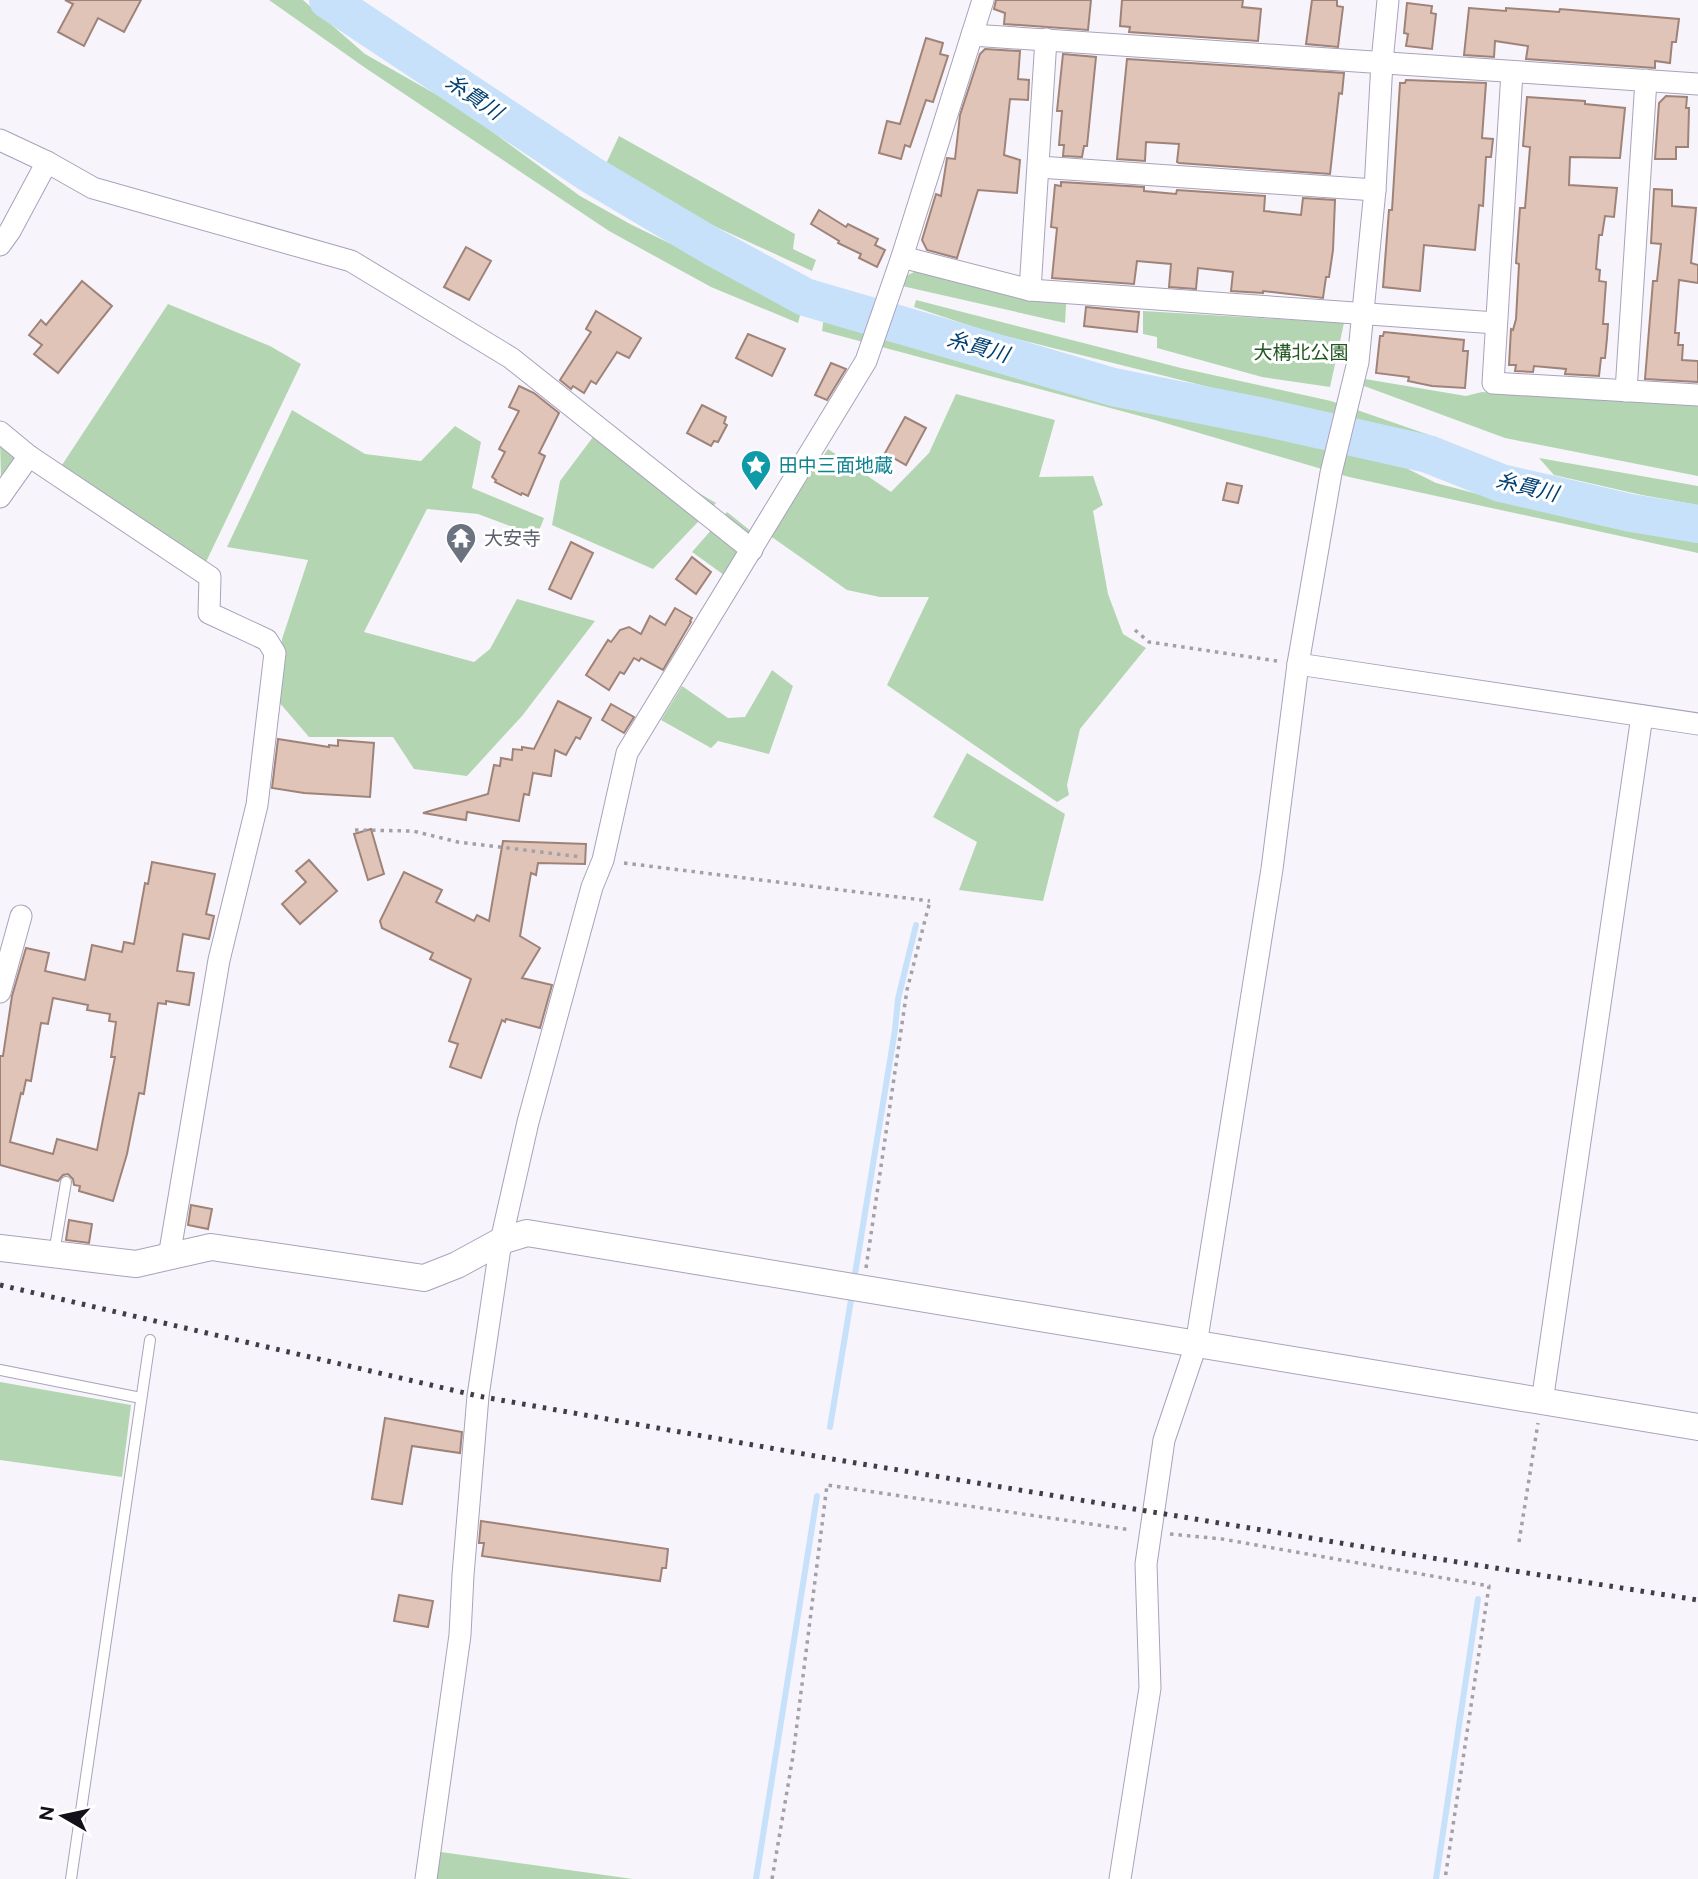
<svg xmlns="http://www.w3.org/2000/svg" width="1698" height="1879" font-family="Figtree,'Noto Sans JP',sans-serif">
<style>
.green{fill:#b4d5b2}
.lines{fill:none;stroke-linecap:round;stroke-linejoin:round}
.stream{stroke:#c8e1fb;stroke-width:6}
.river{stroke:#c8e1fb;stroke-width:38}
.building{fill:#e1c4b8;stroke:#9f8379;stroke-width:2;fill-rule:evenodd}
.service-casing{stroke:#a9a2bb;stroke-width:12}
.minor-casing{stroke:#a9a2bb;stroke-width:23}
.tertiary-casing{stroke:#a9a2bb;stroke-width:28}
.path{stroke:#a3a0a7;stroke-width:3.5;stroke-dasharray:3.5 5;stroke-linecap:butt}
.service{stroke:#fff;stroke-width:10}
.minor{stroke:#fff;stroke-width:21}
.tertiary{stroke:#fff;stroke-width:26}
.rail{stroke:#403d46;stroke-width:5;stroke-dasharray:3.5 7;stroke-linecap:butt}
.labels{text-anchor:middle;stroke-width:6;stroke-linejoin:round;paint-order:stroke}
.park-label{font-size:19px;fill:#205720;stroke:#fff}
.culture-label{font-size:19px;fill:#0d838f;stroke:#fff;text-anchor:start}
.worship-label{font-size:19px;fill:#5b616d;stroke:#fff;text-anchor:start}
.water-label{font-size:21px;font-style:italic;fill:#004073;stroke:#fff}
</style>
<rect width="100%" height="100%" fill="#f7f5fb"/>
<g class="green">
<path d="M269,0H303L365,54L460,108L580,196L632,225L741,278L803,304L798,323L711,287L609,231L364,67Z"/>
<path d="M619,136L795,234L793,249L816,260L812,271L660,201L604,168Z"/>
<path d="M918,270L1067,288L1065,323L902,286L906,276Z"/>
<path d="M916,300L1181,368L1331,401L1441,439L1444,454L1373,428L989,332L914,307Z"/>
<path d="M168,304L270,346L301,364L205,564L60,468Z"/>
<path d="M1143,311L1344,323L1330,387L1262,377L1157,348V337L1143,334Z"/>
<path d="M824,316L1064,387L1229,421L1404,467L1436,483L1504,501L1698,537V553L1349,477L1155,420L822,331Z"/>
<path d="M1365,379L1466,396L1482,392L1698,405V476L1505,438L1364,386Z"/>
<path d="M956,394L1055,420L1039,477L1093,476L1103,505L1093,511L1108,594L1123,634L1146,648L1080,729L1067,785L1069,795L1057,802L887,685L929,597H880L847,590L769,535L828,449L891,492L929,453Z"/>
<path d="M292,410L365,454L421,461L455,426L481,442L472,488L544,518L537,536L478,514L427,509L364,632L474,662L490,649L517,599L595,621L522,716L467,776L414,769L393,737H309L278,701L282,639L308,560L227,547Z"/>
<path d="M596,433L716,503L653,569L552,525L560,481Z"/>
<path d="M0,440L11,449L14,461L1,478Z"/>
<path d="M1539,458L1698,486V505L1642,495L1554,475Z"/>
<path d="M727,512L752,532L724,575L692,552Z"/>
<path d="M772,670L793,686L769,754L718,741L711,748L661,720L682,686L728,718L745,717Z"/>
<path d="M967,753L1065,814L1043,901L959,890L977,842L933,817Z"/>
<path d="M0,1382L131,1405L122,1477L0,1460Z"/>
<path d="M434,1851L633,1879H430Z"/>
</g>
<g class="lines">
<g class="stream">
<path d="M854,1280L895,1030L898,999L916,925"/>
<path d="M830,1427L852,1294"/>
<path d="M756,1879L817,1496"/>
<path d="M1436,1879L1478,1599"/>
</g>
<path class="river" d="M328,0L590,174L713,247L805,297L1113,387L1268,418L1428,454L1501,483L1631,513L1698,524"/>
</g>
<g class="building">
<path d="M65,0H141L124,32L98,18L84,46L58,32L73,4Z"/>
<path d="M996,0H1091L1088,30L1004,24L1005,13L994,9Z"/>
<path d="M1122,0H1243L1242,7L1261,9L1258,41L1129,32L1130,27L1120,26Z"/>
<path d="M1312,0H1337V6L1343,7L1338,47L1306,44Z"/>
<path d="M1407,3L1432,6L1431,13L1436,14L1432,49L1406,46L1408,34L1404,33Z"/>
<path d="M1469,8L1506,11V8L1559,12L1560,9L1679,19L1676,42H1672L1670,63L1655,61V68L1526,59L1528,46L1495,41L1494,57L1464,55Z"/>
<path d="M926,38L943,43L940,54L948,56L933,102L926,100L910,147L905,145L901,159L879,153L887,121L900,124Z"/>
<path d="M985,49L1020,51L1018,79L1029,80L1028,100L1010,99L1004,155L1020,160L1017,193L978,190L957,258L927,250L922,240L936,194L941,196L947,158L955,159L960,115L980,54Z"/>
<path d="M1063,54L1096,57L1087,146H1084L1082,157L1063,156L1064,145H1059L1062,111H1057Z"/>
<path d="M1127,59L1344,73L1342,94L1339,93L1330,174L1179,163L1177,162L1179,144L1146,142L1145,161L1117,159Z"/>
<path d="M1406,80L1486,83L1482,138L1493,139L1491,157H1486L1483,206L1479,205L1475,250L1424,245L1420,291L1383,287L1389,210H1392L1400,83H1405Z"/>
<path d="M1666,96L1687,97L1686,108H1689L1688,147H1676V159H1655L1659,103Z"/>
<path d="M1527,97L1585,101V104L1625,108L1620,158L1570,157L1569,185L1617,188L1614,217L1605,216L1602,235H1599L1596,269L1600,270L1599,281L1606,282L1603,324H1608L1607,338L1605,358H1601L1599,376L1565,374L1566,369L1534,366L1533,372L1515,371L1516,365H1509L1511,329L1513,330L1516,319L1519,264L1516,263L1520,208H1525L1530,147L1523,146Z"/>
<path d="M1061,182L1144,187V191L1176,194L1177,190L1265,196L1264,211L1301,215L1303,198L1335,200L1333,250L1329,277H1326L1323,298L1263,291V293L1231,291L1233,272L1198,268L1196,289L1169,287L1171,264L1137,261L1134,284L1052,278L1057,228L1051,227L1055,185L1061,186Z"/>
<path d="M1654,189L1672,190V206L1696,208L1691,263L1698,265V283L1679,280L1675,333H1679L1678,345H1683L1682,360L1698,361V382L1645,379L1653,281H1657L1661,244L1651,243Z"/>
<path d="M819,210L846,227L848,224L878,239L875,245L885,250L877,267L859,258L861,254L838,243L839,241L811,224Z"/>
<path d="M466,247L491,261L469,300L444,287Z"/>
<path d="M82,281L112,306L58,373L34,354L42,345L29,335L41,320L46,325Z"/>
<path d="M1086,307L1139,312L1137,332L1084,326Z"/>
<path d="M596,311L641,338L629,358L617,352L596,384L591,381L584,393L573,386L571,389L560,380L591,332L586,329Z"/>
<path d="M1384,332L1464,340L1463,351H1468L1465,388L1432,386L1408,381L1409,377L1376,373L1380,336H1383Z"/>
<path d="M748,334L785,349L772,376L736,358Z"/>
<path d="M831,363L846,369L827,400L815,395Z"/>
<path d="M519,386L534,393L559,413L539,453L545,456L528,496L522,493L521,495L495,482L496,480L492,477L505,452L499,449L519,411L509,407Z"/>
<path d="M702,405L726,417L724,423L727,425L718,442L714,441L711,446L687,433Z"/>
<path d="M905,417L926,428L906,465L885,453Z"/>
<path d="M1227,483L1242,486L1238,503L1223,500Z"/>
<path d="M571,542L593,553L571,599L549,589Z"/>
<path d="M692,557L711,572L696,594L676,579Z"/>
<path d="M675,608L692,618L690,621L691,622L663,670L641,658L639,661L634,658L624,674L620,672L609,690L586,675L608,640L611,642L620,630L629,627L641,634L650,616L665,625Z"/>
<path d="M558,701L591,718L580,739L576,737L566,755L555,750L551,776L533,773L529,795L524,794L519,821L467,812L466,820L423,813L488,794L494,765L500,766L501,758L512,760L513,749L522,750V747L534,749Z"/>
<path d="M611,704L634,717L624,733L602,720Z"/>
<path d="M278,739L329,747V745L338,746V740L374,743L370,797L304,793L272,788Z"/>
<path d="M371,829L384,874L368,880L354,834Z"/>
<path d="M503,841L586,844L585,864L538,863L536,875L531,873L520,936L540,948L522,978L552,985L540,1028L506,1019L505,1022L502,1020L481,1078L450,1067L458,1044L449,1041L471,979L430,959L433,953L382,928L380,921L404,872L442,890L436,902L474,921L477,915L489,921Z"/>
<path d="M309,860L337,891L300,924L282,904L306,882L296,871Z"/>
<path d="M152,862L215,874L206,914L214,916L209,939L183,934L177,971L194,973L189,1005L166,1001V1004L158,1003L144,1094L139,1093L127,1154L113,1201L79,1191L80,1186L74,1185L73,1179L68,1174L63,1175L58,1181L0,1165V1056H3L12,996L26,948L49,953L45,971L85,980L92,945L122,952L124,942L134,944L145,883L148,884ZM53,998L88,1005L87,1010L110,1014L109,1021L116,1022L111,1057H115L97,1150L57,1139L53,1154L10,1142L21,1093L23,1094L26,1080L31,1081L41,1023L48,1024Z"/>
<path d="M191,1205L212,1209L208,1229L188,1225Z"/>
<path d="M69,1220L92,1224L89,1243L66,1240Z"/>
<path d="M385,1418L462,1432L460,1453L412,1446L402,1504L372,1499Z"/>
<path d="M481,1521L668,1549L666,1568H662L660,1581L482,1556L484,1543H479Z"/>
<path d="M399,1595L433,1601L428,1627L394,1621Z"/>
</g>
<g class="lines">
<g class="service-casing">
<g id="service">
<path d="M54,1253L66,1182"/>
<path d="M0,1370L141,1398"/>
<path d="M71,1879L150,1340"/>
</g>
</g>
<g class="minor-casing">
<g id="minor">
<path d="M972,35L1698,84"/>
<path d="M1512,72L1493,383L1698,395"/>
<path d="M0,140L47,162L93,188L351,261L511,358L752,550"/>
<path d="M1039,167L1375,190"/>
<path d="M0,245L10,231L47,162"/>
<path d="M902,257L1030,290L1496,323"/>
<path d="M1030,290L1046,39"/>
<path d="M1626,391L1646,80"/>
<path d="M0,432L29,456L210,577L209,613L267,640L275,653L257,805L219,960L169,1257"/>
<path d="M0,497L29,456"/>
<path d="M1298,664L1698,724"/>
<path d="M0,992L21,916"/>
<path d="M1542,1402L1642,716"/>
<path d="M426,1879L460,1635L463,1575L478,1396L501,1241L528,1122L592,887L603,860L627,753L866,361L902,257L983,0"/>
<path d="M1120,1879L1150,1688L1146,1564L1164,1440L1196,1345L1272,869L1298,664L1331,473L1358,362L1375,190L1382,62L1388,0"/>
</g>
</g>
<g class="tertiary-casing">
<path id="tertiary" d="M0,1248L136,1264L211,1247L424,1278L457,1265L501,1241L527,1233L1698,1427"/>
</g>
<g class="path">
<path d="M1135,630L1149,642L1277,661"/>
<path d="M355,830L413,831L458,842L582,857"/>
<path d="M624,863L930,901"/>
<path d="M866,1268L907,990L930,901"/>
<path d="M1170,1534L1222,1539L1489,1586L1445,1879"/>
<path d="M1519,1542L1538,1423"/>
<path d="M772,1879L793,1756L827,1485L1131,1530"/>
</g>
<use href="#service" class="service"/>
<use href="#minor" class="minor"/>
<use href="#tertiary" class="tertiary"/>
<path class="rail" d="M0,1285L478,1396L832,1459L1407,1554L1698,1600"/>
</g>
<defs>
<g id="sight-pin" transform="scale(1.575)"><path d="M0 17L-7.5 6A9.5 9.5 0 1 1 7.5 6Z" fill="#0f9aa8" stroke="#fff"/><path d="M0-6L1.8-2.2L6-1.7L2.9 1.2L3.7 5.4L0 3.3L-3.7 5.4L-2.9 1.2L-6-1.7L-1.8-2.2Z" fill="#fff"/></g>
<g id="temple-pin" transform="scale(1.575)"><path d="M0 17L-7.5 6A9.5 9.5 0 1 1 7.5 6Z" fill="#6b7280" stroke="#fff"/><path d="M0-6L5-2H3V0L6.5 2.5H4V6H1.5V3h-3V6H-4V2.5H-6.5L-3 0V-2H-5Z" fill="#fff"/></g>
</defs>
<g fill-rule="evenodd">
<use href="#sight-pin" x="756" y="465"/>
<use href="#temple-pin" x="461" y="538"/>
</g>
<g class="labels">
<g class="park-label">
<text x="1301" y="359">大構北公園</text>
</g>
<g class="culture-label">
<text x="779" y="472">田中三面地蔵</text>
</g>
<g class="worship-label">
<text x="484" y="545">大安寺</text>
</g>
<g class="water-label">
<text transform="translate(474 97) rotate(34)" y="7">糸貫川</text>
<text transform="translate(978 347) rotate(16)" y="7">糸貫川</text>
<text transform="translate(1527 487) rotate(14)" y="7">糸貫川</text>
</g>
</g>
<g transform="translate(63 1816) rotate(279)" stroke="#ffffff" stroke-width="5" paint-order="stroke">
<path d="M0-5L12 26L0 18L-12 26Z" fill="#131019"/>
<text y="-10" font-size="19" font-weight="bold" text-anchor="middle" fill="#131019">N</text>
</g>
</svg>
